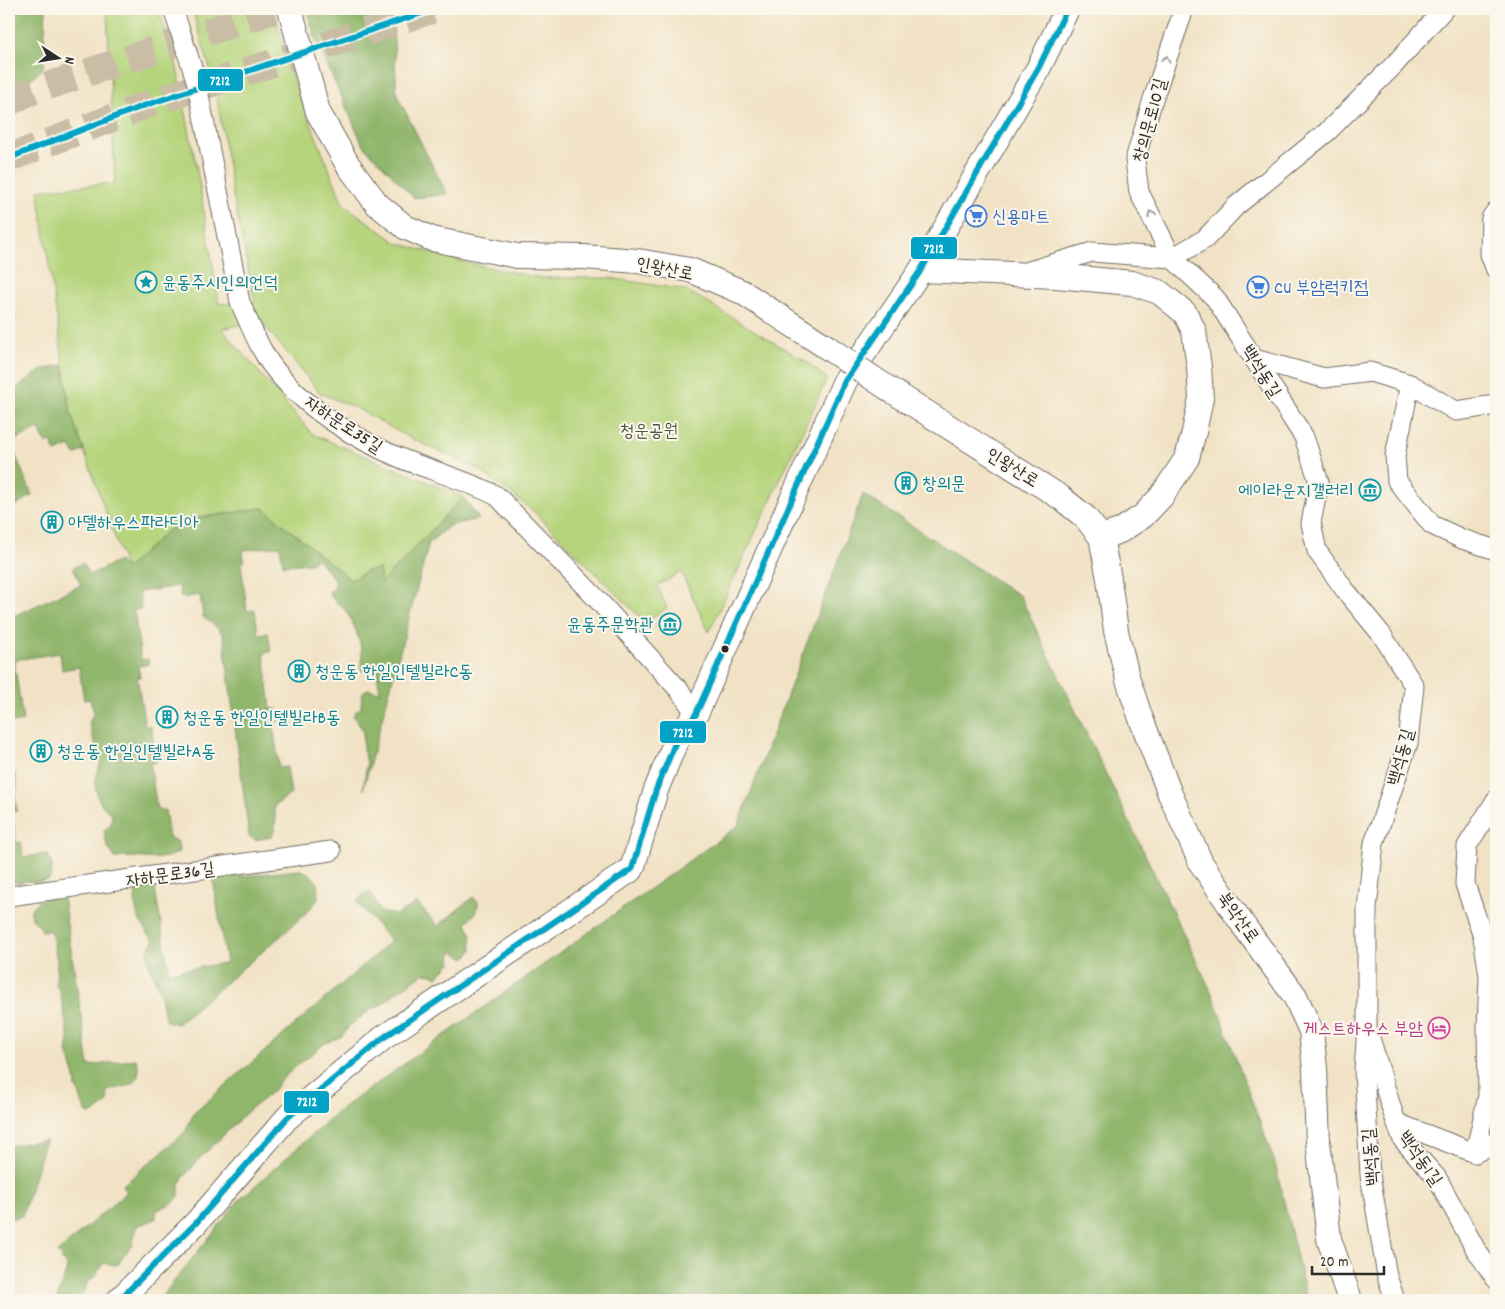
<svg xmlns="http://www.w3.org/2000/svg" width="1505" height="1309" font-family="Dekko,'Poor Story',sans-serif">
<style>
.green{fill:#b5d47c;stroke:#708054}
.forest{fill:#90b66c;stroke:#5e704c}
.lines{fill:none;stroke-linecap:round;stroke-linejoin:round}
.primary-tunnel{stroke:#c9bda6;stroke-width:28;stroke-dasharray:28 14;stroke-linecap:butt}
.minor-casing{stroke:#706b61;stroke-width:21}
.tertiary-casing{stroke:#706b61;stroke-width:26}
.minor{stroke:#fff;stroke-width:19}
.tertiary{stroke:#fff;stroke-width:24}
.tertiary-bridge-casing{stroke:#706b61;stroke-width:26;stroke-linecap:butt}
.tertiary-bridge{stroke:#fff;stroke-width:24}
.bus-1-casing{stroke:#fbf7ec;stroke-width:10}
.bus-1{stroke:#02a3c6;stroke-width:6}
.oneway{stroke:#a0a0a0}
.bus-dot{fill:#2b2b2b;stroke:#fbf7ec;stroke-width:2}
.labels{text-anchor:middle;stroke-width:4;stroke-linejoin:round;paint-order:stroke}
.street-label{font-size:18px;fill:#2b2b2b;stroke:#fbf7ec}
.shop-label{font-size:18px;fill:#366cbe;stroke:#fbf7ec;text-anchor:start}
.culture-label{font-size:18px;fill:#0d838f;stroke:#fbf7ec;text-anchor:start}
.park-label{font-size:18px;fill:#4e553f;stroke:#fbf7ec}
.hotel-label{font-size:18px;fill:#b23c85;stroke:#fbf7ec;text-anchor:end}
.line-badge{stroke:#fbf7ec;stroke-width:2}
.badge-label{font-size:14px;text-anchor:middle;font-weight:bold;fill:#fff}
</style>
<rect width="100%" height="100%" fill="#fbf7ec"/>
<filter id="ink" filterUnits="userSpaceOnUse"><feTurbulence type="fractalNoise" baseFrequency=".02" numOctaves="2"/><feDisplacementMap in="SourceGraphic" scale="10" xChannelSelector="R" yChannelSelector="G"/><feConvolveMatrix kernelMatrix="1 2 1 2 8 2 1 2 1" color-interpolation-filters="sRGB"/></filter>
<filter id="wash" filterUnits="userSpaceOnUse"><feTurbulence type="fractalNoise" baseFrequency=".0096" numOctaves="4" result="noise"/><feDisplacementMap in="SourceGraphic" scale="20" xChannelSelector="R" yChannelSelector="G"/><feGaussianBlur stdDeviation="1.12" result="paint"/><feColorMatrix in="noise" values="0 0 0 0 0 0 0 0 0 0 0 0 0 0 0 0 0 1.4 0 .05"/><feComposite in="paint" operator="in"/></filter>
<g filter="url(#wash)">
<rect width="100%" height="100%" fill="#f1e2c5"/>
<path class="green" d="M107,9H158L175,58L197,170L219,304L255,302L232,191L215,85L192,9H273L293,79L343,204L397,243L468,263L541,278H610L686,290L807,362L827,379L709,632L681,572L657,586L667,608L645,622L532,510L480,470L408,437L356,408L320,393L260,320L222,329L312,434L463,497L381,584L379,569L367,571L351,580L263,508L178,521L126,569L71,414L38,190L115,183Z"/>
<g class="forest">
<path d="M9,9H46L43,68L18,91L9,86Z"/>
<path d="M307,9H392L397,95L447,194L414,198L363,145L315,38Z"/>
<path d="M63,365L71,414L84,450L75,455L70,446L56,452L51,442L46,444L39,429L10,442L32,495L15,506L9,496V394L41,370Z"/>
<path d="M863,494L1020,596L1211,991L1275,1163L1307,1300H159L240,1199L341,1109L738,826Z"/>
<path d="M463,497L479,519L450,525L429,543L363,790L367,762L363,750V730L353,716L356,711L361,708L362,693L367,689L380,692L377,673L370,671H362C361,665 362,661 362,655C362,644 353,622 347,613C342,604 332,602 329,592L335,589V580L317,558L311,563L283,565L280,546L243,550L244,562L241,563L247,611L255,610L258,634L268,633L271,652L264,653L271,709H277L278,722L273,723L279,768L287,767L291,794L274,806C275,817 278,828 271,837L255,840L249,836L226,657C225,632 223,631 203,617L200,595L181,598L179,586L139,592L141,609L134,610L141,660L148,659L149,664L138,666L140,677H137L145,726H151L156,762L150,763L157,810H165L169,837L178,842L179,852C164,861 148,858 132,857C126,857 121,858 115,858L107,846L104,831L111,825L112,814C109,812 105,809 103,806C93,794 94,776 101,763L89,723L94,712L90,699L84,700L79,667L62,670L60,653L14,660L23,721L9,723V618L81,585L73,568L83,563L89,575L119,561L126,569L178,521L263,508L351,580L367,571L379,569L381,583Z"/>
<path d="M9,770L11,774H15L17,789L14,790L17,811L12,812L16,843L21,842L23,857L47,854C53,863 54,870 49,880L37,882L25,881L19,883L9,881Z"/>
<path d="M300,870L309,873L317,882L318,899L309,910L283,934L177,1024L166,1021C163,1010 162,997 158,986C154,972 139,954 154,942L153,939L147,933C146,928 144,927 141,923C136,914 134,902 136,891L140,887L154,883L169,972L226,963L213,879Z"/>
<path d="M369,891C375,897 375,904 380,912L396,915L417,903L438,926L473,897L478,902L477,912L466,923L471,933L472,951L465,958L452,951L451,963L437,977L432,974L424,973L395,993L383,1004L372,1009L349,1026L342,1036L324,1044L300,1063L279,1082L273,1091L248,1111L201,1157L182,1179L179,1185V1196L173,1203L156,1211V1219L137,1226L132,1247L123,1256L119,1264L113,1265L103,1263L96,1276L87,1282L85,1291L76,1300H57L67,1268L66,1264L62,1261V1257L57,1253L127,1192L122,1186L185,1132L194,1113L391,941L357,902L363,895Z"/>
<path d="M63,898L89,1066L136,1059C145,1087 128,1085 107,1091L108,1102L94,1113L88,1114L85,1110L79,1093L76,1088L75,1078L67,1051L69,1040L60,991L56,986L57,961L51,931H42C39,924 35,923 32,918C31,916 31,912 31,910C36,897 51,898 63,898Z"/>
<path d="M46,1140L22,1216L9,1219V1146Z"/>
</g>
</g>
<g filter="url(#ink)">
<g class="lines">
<g class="primary-tunnel">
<path d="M9,102L27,93L276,9"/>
<path d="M9,158L143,106L434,9"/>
</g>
<g class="minor-casing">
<g id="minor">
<path d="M173,9L196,80L240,302C249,322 257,344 270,363C302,407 356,440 405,460C436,472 468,481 497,496L597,599L680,691L696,714"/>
<path d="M1184,9L1153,99L1135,160L1139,192L1172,258L1205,239L1236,206L1327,132L1394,65L1444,9"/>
<path d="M1496,211L1491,218L1490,254L1496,270"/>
<path d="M1029,271L1092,252L1172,258L1215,298L1304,437L1319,482L1311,523L1317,551L1345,590L1382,635L1414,686L1408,743L1374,843L1367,908V1027L1364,1071L1370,1175L1387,1276L1395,1300"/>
<path d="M1254,359L1324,378L1370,372L1410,384L1456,411L1496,405"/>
<path d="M1410,384L1395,456L1397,481L1432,525L1462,539L1496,550"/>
<path d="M9,896L331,851"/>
<path d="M1370,1038L1393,1113L1403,1140L1437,1178L1476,1250L1496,1279"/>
<path d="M1397,1123L1475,1153L1496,1142"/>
<path d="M1475,1153L1488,1096L1487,1028L1489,976L1483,937L1465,884L1467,846L1496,800"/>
</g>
</g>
<g class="tertiary-casing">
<g id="tertiary">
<path d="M290,9L318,112L348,165L377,204L405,227L432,239L517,256L583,257L638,261L690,270L742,292L825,346"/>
<path d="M921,270L1056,276L1132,283L1159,292L1185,313L1194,331L1199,367L1201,398L1194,432L1187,458L1161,497L1143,516L1120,531L1101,537"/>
<path d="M889,389L1060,497L1085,517L1101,537L1109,579L1116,631L1128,680L1140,716L1170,794L1201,863L1246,929L1295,996L1311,1031L1315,1069L1318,1141L1329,1239L1350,1300"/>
<path d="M119,1300L195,1224L287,1118L383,1038L632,869L656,790L676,741L696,714L845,381L921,270L1039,67L1067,9"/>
</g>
</g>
<use href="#minor" class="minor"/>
<use href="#tertiary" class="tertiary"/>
<g class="tertiary-bridge-casing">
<path id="tertiary-bridge" d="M825,346L889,389"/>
</g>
<use href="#tertiary-bridge" class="tertiary-bridge"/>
<g class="bus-1-casing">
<g id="bus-1">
<path d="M9,158L143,106L434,9"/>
<path d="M119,1300L195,1224L287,1118L383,1038L632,869L656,790L676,741L696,714L845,381L921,270L1039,67L1067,9"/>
</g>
</g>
<use href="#bus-1" class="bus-1"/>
</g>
<defs><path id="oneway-chevron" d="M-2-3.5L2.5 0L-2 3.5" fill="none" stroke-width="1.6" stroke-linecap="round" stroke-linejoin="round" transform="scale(1.25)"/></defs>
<g class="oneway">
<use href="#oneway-chevron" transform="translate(1166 59) rotate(-72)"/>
<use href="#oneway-chevron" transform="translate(1151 214) rotate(-117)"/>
</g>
</g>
<defs>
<g id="supermarket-ring" transform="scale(1.125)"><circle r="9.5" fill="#fbf7ec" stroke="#3f7fe0" stroke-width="1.5"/><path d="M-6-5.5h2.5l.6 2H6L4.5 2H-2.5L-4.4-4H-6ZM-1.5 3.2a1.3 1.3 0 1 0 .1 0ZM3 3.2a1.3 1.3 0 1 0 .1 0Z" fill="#3f7fe0"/></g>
<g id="sight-ring" transform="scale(1.125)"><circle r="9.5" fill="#fbf7ec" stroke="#0f9aa8" stroke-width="1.5"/><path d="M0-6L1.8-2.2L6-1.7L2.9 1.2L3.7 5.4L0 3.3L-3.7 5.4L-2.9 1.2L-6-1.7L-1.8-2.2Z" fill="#0f9aa8"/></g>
<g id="building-ring" transform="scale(1.125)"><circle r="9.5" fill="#fbf7ec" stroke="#0f9aa8" stroke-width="1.5"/><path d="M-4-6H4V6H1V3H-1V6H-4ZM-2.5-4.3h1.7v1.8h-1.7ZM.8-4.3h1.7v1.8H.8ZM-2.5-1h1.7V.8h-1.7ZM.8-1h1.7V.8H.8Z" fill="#0f9aa8"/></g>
<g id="museum-ring" transform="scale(1.125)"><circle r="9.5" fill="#fbf7ec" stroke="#0f9aa8" stroke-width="1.5"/><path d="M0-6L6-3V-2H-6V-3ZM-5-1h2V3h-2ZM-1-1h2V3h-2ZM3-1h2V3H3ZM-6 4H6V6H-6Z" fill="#0f9aa8"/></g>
<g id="hotel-ring" transform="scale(1.125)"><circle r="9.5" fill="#fbf7ec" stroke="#d1479c" stroke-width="1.5"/><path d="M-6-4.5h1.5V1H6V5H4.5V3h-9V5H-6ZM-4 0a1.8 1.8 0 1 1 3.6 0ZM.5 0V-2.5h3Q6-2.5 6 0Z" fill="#d1479c"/></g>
</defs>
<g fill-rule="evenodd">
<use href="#supermarket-ring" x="976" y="216"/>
<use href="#sight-ring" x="146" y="282"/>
<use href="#supermarket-ring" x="1258" y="287"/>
<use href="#building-ring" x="906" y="483"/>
<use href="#museum-ring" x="1370" y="490"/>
<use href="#building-ring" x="52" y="522"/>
<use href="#museum-ring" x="670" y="624"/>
<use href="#building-ring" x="299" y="671"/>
<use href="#building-ring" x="167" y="717"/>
<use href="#building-ring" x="41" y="751"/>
<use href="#hotel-ring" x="1439" y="1028"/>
</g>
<circle class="bus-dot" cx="725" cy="649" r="4.5"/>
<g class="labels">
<g class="street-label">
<text transform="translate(1149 120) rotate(-75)" y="6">창의문로10길</text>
<text transform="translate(665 268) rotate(11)" y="6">인왕산로</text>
<text transform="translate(1262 371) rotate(58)" y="6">백석동길</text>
<text transform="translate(344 424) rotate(33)" y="6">자하문로35길</text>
<text transform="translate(1013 467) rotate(32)" y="6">인왕산로</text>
<text transform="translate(1400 757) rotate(-75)" y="6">백석동길</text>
<text transform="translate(170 874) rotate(-8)" y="6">자하문로36길</text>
<text transform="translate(1239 917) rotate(55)" y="6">북악산로</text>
<text transform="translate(1370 1157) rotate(-95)" y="6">백석동길</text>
<text transform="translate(1421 1158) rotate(55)" y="6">백석동1길</text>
</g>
<g class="shop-label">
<text x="992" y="222">신용마트</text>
<text x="1274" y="293">CU 부암럭키점</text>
</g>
<g class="culture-label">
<text x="162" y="288">윤동주시인의언덕</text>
<text x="922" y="489">창의문</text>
<text x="1354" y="496" text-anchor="end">에이라운지갤러리</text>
<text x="68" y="528">아델하우스파라디아</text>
<text x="654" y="630" text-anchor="end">윤동주문학관</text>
<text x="315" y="677">청운동 한일인텔빌라C동</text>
<text x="183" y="723">청운동 한일인텔빌라B동</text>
<text x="57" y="757">청운동 한일인텔빌라A동</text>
</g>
<g class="park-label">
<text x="649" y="436">청운공원</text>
</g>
<g class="hotel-label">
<text x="1423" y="1034">게스트하우스 부암</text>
</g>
</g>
<g class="line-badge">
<rect x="197" y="68" width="47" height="24" rx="5" fill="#02a3c6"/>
<rect x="910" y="236" width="48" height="24" rx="5" fill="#02a3c6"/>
<rect x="659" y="720" width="48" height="24" rx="5" fill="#02a3c6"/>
<rect x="283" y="1090" width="47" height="24" rx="5" fill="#02a3c6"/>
</g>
<g class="badge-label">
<text x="220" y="85">7212</text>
<text x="934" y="253">7212</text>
<text x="683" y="737">7212</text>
<text x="307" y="1106">7212</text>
</g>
<rect width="1505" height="1309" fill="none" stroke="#fbf7ec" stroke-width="30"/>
<g transform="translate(58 58) rotate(102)" stroke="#fbf7ec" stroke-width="4" paint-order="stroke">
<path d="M0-4L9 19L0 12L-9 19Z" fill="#2b2b2b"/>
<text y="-8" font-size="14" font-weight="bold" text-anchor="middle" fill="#2b2b2b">N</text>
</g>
<path d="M1312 1266v8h72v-8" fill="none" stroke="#2b2b2b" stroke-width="2.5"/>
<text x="1320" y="1266" font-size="15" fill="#2b2b2b" stroke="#fbf7ec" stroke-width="4" paint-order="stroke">20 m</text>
</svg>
